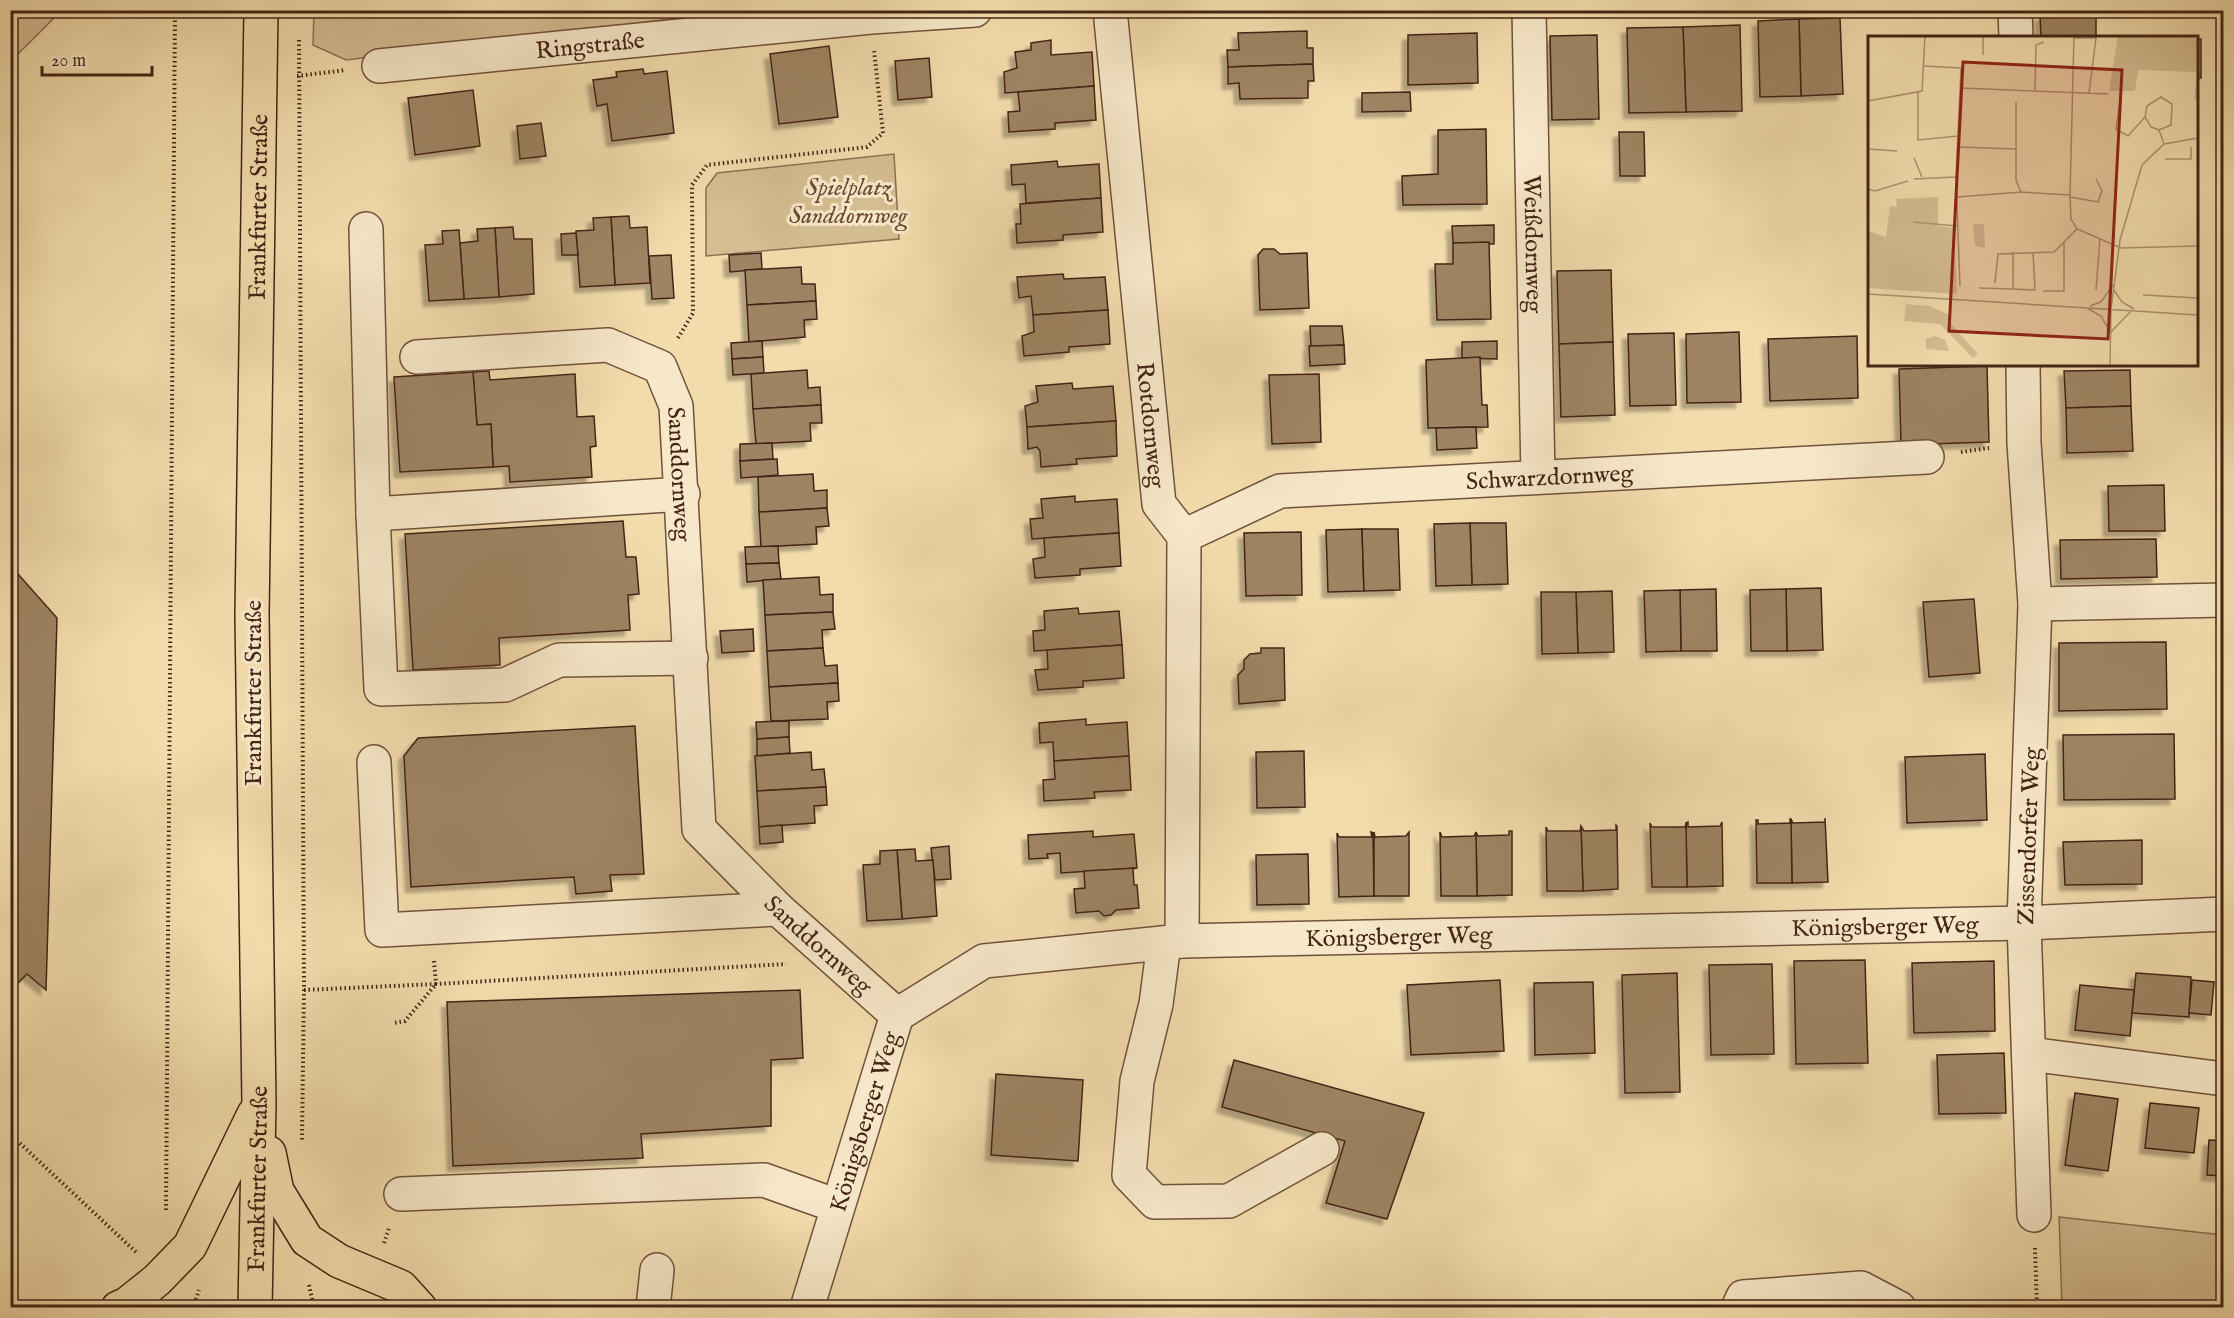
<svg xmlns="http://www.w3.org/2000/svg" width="2234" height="1318" font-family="'IM FELL English',serif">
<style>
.green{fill:#d5bd92;stroke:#8d7054;stroke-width:1.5}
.building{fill:#9f8464;stroke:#452416;stroke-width:1.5;filter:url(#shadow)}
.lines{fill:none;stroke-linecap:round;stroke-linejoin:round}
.minor-casing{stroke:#70523c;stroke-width:36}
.major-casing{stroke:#452416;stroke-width:36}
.path{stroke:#452416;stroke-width:4;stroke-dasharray:1.5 3;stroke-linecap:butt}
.minor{stroke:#f7e8c9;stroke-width:33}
.major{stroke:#f3dcac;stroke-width:33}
.labels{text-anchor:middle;stroke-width:6;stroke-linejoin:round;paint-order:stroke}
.street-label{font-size:24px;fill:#452416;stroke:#f7e8c9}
.park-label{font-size:24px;font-style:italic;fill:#694a35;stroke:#f7e8c9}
.inset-road{fill:none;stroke:#ad9270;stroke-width:1.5}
.view{fill:#8f2418;fill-opacity:0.15;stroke:#8f2418;stroke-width:3}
.inset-edge{fill:none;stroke:#452416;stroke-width:3}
</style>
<defs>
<filter id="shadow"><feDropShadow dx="-5.5" dy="5.5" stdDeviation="1.5" flood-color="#0004"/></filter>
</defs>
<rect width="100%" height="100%" fill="#f3dcac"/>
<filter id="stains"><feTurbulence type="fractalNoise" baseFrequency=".00333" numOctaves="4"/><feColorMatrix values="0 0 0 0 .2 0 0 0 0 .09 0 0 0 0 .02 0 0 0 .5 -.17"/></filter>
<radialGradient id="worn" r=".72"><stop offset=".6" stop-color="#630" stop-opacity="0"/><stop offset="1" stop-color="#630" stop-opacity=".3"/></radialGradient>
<g class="green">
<path d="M11,10H71V11L55,17L11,61Z"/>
<path d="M314,11H733L346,60L313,45Z"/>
<path d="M894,154L899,239L706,256V188L717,173Z"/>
<path d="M2059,1217L2223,1235V1307H2062Z"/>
</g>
<g class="building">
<path d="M2096,15V38H2041L2040,16Z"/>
<path d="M1840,18L1843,94L1801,96L1799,19Z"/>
<path d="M1799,19L1801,96L1760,97L1758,21Z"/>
<path d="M1740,25L1742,111L1686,112L1683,27Z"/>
<path d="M1683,27L1686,112L1629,113L1627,28Z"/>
<path d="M1307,31V48H1313V64L1228,67L1227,50H1239L1238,33Z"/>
<path d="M1477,33L1478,83L1408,85V35Z"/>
<path d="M1597,35L1599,119L1552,120L1550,36Z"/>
<rect x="2196" y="39" width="5" height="39"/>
<path d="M1051,40V55L1092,52L1094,86L1005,93L1004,72L1017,68L1015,52L1031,50V43Z"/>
<path d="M829,46L838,117L779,124L770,54Z"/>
<path d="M929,58L932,97L898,100L895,61Z"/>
<path d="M1313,64L1314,81H1308V98L1240,99L1239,83L1228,84V67Z"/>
<path d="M643,69L644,74L667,71L674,133L612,141L607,104L597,106L593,80L617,77L616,72Z"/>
<path d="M1094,86L1096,120L1055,123V129L1009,132L1008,112L1020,111L1018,92Z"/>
<path d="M473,90L480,146L415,155L408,98Z"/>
<path d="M1410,92L1411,111L1362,112V93Z"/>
<path d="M541,123L546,156L520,159L517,126Z"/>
<path d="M1486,129L1487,204L1403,205L1402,176L1438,174V130Z"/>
<path d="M1619,132H1644L1645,176H1620Z"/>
<path d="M1057,161L1058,167L1099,164L1101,198L1026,203L1025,184L1012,185L1011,165Z"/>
<path d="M1101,198L1103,232L1063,235V240L1017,243L1016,224H1021L1020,204Z"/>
<path d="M629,216L630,228L647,227L650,283L615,285L611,217Z"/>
<path d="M611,217L615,285L580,287L576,231L594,230L593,218Z"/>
<path d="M1494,225V244L1453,243L1452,226Z"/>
<path d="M513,227L514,239H532L534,294L499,297L495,228Z"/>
<path d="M495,228L499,297L464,299L460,243L478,241L477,229Z"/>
<path d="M459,230L464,299L429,301L425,245L443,244L442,231Z"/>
<path d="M576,233L578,255H562L561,234Z"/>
<path d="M1489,242L1491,319L1437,320L1435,264H1453V243Z"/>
<path d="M1263,249H1274L1280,254L1307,253L1309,308L1260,310L1258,255Z"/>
<path d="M761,253L762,269L730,272L729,255Z"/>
<path d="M671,255L674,298L652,299L649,256Z"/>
<path d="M801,267L802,284H815L816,301L747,305L745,270Z"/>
<path d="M1611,270L1613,342L1559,344L1557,271Z"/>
<path d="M1063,274L1064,279L1105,277L1108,310L1033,315L1031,296L1019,298L1017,277Z"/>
<path d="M816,301L817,319L804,320L805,337L749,342L747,305Z"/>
<path d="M1108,310L1110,344L1069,347V352L1024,356L1022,336L1034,332L1033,315Z"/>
<path d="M1310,326H1342L1344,345L1311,347Z"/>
<path d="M1739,332L1741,402L1687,403L1686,334Z"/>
<path d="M1674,333L1676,405L1630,406L1628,334Z"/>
<path d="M1857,336L1858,398L1770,401L1768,339Z"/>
<path d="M762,341L763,357L732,359L731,343Z"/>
<path d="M1497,341V359L1462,358V342Z"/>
<path d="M1613,342L1615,415L1561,417L1559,344Z"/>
<path d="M1344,345L1345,364L1310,366L1309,346Z"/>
<path d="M763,357L764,373L733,375L732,359Z"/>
<path d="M1480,357L1482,405H1487L1488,427L1428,428L1426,360Z"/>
<path d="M1987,366L1989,442L1901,445L1899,369Z"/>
<path d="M807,370L808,388L820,387L821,405L753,409L751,374Z"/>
<path d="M2130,370L2131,406L2066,408L2064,371Z"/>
<path d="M489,371L490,380L575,374L577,417L594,416L596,446L590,447L592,477L510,482L509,466L493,467L491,424L477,425L473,372Z"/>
<path d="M473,372L477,425L491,424L493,467L400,472L394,377Z"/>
<path d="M1319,374L1321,442L1272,444L1269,375Z"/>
<path d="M1072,383L1073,389L1113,386L1116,421L1027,427L1025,406L1038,402L1036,386Z"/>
<path d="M821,405L822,423H810L811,441L756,444L753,409Z"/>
<path d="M2131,406L2133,451L2067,453L2066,408Z"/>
<path d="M1116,421L1117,456L1076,459L1077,464L1041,467L1040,451L1037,447L1028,449L1027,427Z"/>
<path d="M1476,427L1477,448L1437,450L1436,428Z"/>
<path d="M772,443L773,459L740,461V444Z"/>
<path d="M777,459L778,475L741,478L740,461Z"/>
<path d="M813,474L814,491L827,490V508L759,512L758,477Z"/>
<path d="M2164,485L2165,531H2109L2108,486Z"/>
<path d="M1075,496V502L1117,499L1119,533L1032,539L1030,519L1043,518L1041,499Z"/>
<path d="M827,508L829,526L816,527L817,544L761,547L759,512Z"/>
<path d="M623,521L626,557H636L639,594L628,595L630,630L499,638L500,665L413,670L405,534Z"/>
<path d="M1470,523H1506L1508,584L1472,585Z"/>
<path d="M1470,523L1472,585L1436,586L1434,524Z"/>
<path d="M1362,529L1364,591L1328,592L1326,530Z"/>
<path d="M1362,529H1398L1400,590L1364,591Z"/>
<path d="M1301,532L1302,595L1246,596L1244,533Z"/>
<path d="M1119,533L1121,566L1080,569V575L1035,578L1033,559L1045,557L1044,538Z"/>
<path d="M2156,539L2157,577L2061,579L2060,540Z"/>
<path d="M778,546L779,563L746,564L745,547Z"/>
<path d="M779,563L781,579L747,582L746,564Z"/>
<path d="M10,565L57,618L46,990L27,974L10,991Z"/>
<path d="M819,577L820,595L833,594V612L765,615L763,580Z"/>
<path d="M1821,588L1823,650L1787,651L1786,589Z"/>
<path d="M1716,589L1717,651H1681L1680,590Z"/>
<path d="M1786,589L1787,651H1751L1750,590Z"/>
<path d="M1680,590L1681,651L1646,652L1644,591Z"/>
<path d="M1612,591L1614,652L1578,653L1576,592Z"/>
<path d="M1541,592H1576L1578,653L1542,654Z"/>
<path d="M1974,599L1980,673L1929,677L1923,602Z"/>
<path d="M1078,608L1079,614L1119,611L1122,645L1034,651L1033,631L1045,630L1044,611Z"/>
<path d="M833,612L835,629L822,630L823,648L767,651L765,615Z"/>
<path d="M753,629L754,651L722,653L720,631Z"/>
<path d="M2166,642L2167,709L2059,711V643Z"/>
<path d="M1122,645L1124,678L1083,681V687L1038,690L1035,670L1048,669L1047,650Z"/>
<path d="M823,648L825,666L837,665L838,683L769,687L767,651Z"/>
<path d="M1261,648H1284L1285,700L1239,704L1238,675L1244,669V660L1250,654L1261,653Z"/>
<path d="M838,683L839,701L827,702L828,719L771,721L769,687Z"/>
<path d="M1086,719V725L1127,722L1129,756L1054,761L1053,742L1040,743L1039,723Z"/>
<path d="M789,721V737L757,739L756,722Z"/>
<path d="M635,726L644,874L610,875L612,891L576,894L574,877L411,887L404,756L418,738Z"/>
<path d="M2174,734L2175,799L2064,800L2063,735Z"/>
<path d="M789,737L790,753L757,756V739Z"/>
<path d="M1304,751L1305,807L1257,808L1256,752Z"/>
<path d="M811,752L812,770L824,769L826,787L757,791L755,756Z"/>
<path d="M1985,754L1987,820L1907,823L1905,757Z"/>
<path d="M1129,756L1131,790L1094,792L1095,798L1044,801L1043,780L1055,779L1054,761Z"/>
<path d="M826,787L827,805L814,806L815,823L759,827L757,791Z"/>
<path d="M1825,818L1828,882L1792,883L1791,819L1793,823L1825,822Z"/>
<path d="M1790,819H1791L1792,883H1757L1756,820H1758V824L1790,823Z"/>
<path d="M1688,822V827L1720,826L1722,822L1723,886L1687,887L1686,823Z"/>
<path d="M1650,823L1652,827H1685L1686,823L1687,887H1652Z"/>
<path d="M782,825L783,842L760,844L759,827Z"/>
<path d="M1616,825L1617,826L1618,889L1583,891L1581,826L1584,831L1616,830Z"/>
<path d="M1581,826L1583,891H1547L1546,827L1548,831H1580Z"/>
<path d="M1093,831V837L1134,834L1137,868L1061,873L1060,853L1047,854L1048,858L1029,859L1028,835Z"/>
<path d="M1509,831H1512V895L1477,896L1476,832L1478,836L1509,835Z"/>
<path d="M1371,832L1373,833L1374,896L1339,897L1337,833L1339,837H1372Z"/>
<path d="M1374,832L1375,837L1406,836L1409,832V896H1374Z"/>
<path d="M1440,832L1442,837L1474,836L1476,832L1477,896H1441Z"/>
<path d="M2142,840V884L2065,885L2063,842Z"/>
<path d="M949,846L951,879L935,880L931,848Z"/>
<path d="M915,849L916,861L933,860L937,916L902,919L897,850Z"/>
<path d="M897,850L902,919L867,921L863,865L880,864V851Z"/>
<path d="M1308,854L1309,904L1257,905L1256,855Z"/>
<path d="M1136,868L1133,869L1134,885H1137L1139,908L1116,910L1111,915L1104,916L1099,911L1076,913L1074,889L1085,888L1084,871Z"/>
<path d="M1865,960L1868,1063L1796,1064L1794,961Z"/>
<path d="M1994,961L1995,1031L1914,1033L1912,963Z"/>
<path d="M1772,964L1774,1054L1711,1055L1709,965Z"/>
<path d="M1677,973L1680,1092L1625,1093L1622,975Z"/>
<path d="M2136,973L2191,977L2189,1017L2132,1013Z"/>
<path d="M1500,980L1504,1051L1411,1055L1407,985Z"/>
<path d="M2192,980L2214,982L2211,1015L2189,1013Z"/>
<path d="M1593,982L1595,1053L1535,1055L1534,983Z"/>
<path d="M2080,985L2134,990L2130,1036L2075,1030Z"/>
<path d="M800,990L803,1058L771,1060V1126L641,1134L643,1158L453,1166L447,1002Z"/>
<path d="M2004,1053L2006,1113L1939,1114L1937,1055Z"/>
<path d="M1234,1060L1424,1113L1387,1219L1326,1203L1345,1141L1222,1107Z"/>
<path d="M996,1074L1083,1080L1078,1161L991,1155Z"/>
<path d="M2075,1093L2118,1099L2108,1171L2065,1165Z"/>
<path d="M2150,1103L2199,1108L2194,1153L2145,1148Z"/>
<path d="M2209,1140L2224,1141V1176L2207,1175Z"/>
</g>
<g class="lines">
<g class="minor-casing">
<g id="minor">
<path id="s1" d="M1110,10L1159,504L1184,536L1182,941"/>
<path id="s2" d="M1529,10L1538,477"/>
<path d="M2015,10L2016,38"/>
<path id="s3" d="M379,66L871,17L975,10"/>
<path d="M366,229L373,514"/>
<path id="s4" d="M417,357L608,345L660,367L676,406L699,829L778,909L897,1015"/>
<path d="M2023,364L2024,443L2035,604L2024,923L2034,1215"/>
<path d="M683,494L373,514L381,689L505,685L559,660L691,658"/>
<path id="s5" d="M1184,536L1280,491L1927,457"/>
<path d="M2035,604L2224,600"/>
<path d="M374,762L382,930L778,909"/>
<path d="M1164,943L1156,1004L1137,1081L1129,1175L1155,1202L1229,1201L1322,1149"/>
<path d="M2029,1054L2224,1079"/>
<path d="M401,1194L764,1180L837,1206"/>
<path d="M653,1308L657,1270"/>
<path id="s6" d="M807,1308L897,1015L984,961L1182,941L2024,923L2224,914"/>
<path d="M1738,1308L1743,1297L1861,1288L1899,1308"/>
</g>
</g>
<g class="major-casing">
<g id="major">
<path d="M269,1153L277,1191L307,1240L339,1261L401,1287L420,1308"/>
<path d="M118,1308L127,1304L157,1280L190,1246L254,1114"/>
<path id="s7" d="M255,1308L259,1104L252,615L261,10"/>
</g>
</g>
<g class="path">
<path d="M299,40L304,990L302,1140"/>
<path d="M297,76L346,70"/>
<path d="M678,338L693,313L692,185L707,165L867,147L883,133L874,50"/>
<path d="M1961,452L1989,448"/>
<path d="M434,961L436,984L786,964"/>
<path d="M304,990L436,984L405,1021L393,1023"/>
<path d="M10,1134L137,1253"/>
<path d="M166,1210L175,10"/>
<path d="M384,1243L389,1228"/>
<path d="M2035,1248L2037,1308"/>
<path d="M309,1285L314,1308"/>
<path d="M193,1308L199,1290"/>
</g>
<use href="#minor" class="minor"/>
<use href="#major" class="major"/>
</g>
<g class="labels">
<g class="street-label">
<text dy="8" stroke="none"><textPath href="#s3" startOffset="212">Ringstraße</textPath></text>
<text dy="8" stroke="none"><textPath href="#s7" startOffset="1101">Frankfurter Straße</textPath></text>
<text dy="8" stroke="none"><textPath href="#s2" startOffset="234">Weißdornweg</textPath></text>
<text dy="8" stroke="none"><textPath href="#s1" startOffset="417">Rotdornweg</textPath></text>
<text dy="8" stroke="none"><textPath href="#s4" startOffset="358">Sanddornweg</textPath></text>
<text dy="8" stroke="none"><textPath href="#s5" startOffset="376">Schwarzdornweg</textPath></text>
<text transform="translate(253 693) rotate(-90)" y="8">Frankfurter Straße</text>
<text transform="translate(2028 836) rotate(-88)" y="8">Zissendorfer Weg</text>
<text dy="8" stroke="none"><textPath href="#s6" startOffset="1311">Königsberger Weg</textPath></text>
<text dy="8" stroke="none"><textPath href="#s6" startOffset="825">Königsberger Weg</textPath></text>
<text dy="8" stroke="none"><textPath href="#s4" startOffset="880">Sanddornweg</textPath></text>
<text dy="8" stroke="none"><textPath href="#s6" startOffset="195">Königsberger Weg</textPath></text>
<text dy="8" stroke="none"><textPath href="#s7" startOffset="129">Frankfurter Straße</textPath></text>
</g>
<g class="park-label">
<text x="848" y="195">Spielplatz<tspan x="848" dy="28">Sanddornweg</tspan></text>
</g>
</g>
<g transform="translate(1868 36)">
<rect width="330" height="330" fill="#f3dcac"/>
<path d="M250,0H330V63H326L329,36L270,34L267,55H241ZM70,161V190L86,192L89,258L0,252V195L18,201L22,170L29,171L28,163ZM105,188H116L117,212L107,210ZM38,268L61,270L80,278L84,289L110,318L105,322L72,288L36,285ZM67,300L77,304L81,315L58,313V303Z" fill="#d5bd92"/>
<path class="inset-road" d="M206,0L202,159L203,183L209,193L253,212L330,210M205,2H228L221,57M115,19V0M56,30L93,32L88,141L92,250M93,52L240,58M167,54L168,9L176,6M50,56V104L90,100M253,58L248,93L260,100L277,81M0,65L54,55L57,0M148,66V144L153,156M291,94L283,91L277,81L279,70L293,61L304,68L303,89L291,94L296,108M89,111L148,113M0,113L29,115M46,122L54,141M297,123H323V111M46,143L88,141M0,153L7,155L40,145M89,161L153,156L202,159M202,161L230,166L234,155L228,143M45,186L89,190M145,216V253L167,254L165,216M127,247L130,218L186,216L209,193M111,252L145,253M245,253L254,266L266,273M228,254L232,202M175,255H196V207M0,258L330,279M275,259L330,262M222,270L233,266L245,249M219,272L233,280L241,294M243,273L252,204L274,129L296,108L330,102M242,297L264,274M242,330L243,273"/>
<path class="view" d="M95,26L254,34L240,303L81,295Z"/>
<rect width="330" height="330" class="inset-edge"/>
</g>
<rect width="2234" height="1318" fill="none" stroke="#f3dcac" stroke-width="36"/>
<rect x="12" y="12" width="2210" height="1294" fill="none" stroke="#452416" stroke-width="3"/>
<rect x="18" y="18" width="2198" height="1282" fill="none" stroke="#452416" stroke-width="1.5"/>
<path d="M42 66v9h110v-9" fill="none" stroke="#452416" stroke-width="3"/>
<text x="51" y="66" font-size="18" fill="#452416" stroke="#f7e8c9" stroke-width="4.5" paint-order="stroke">20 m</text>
<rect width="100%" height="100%" filter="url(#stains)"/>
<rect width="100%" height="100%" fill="url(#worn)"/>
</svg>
